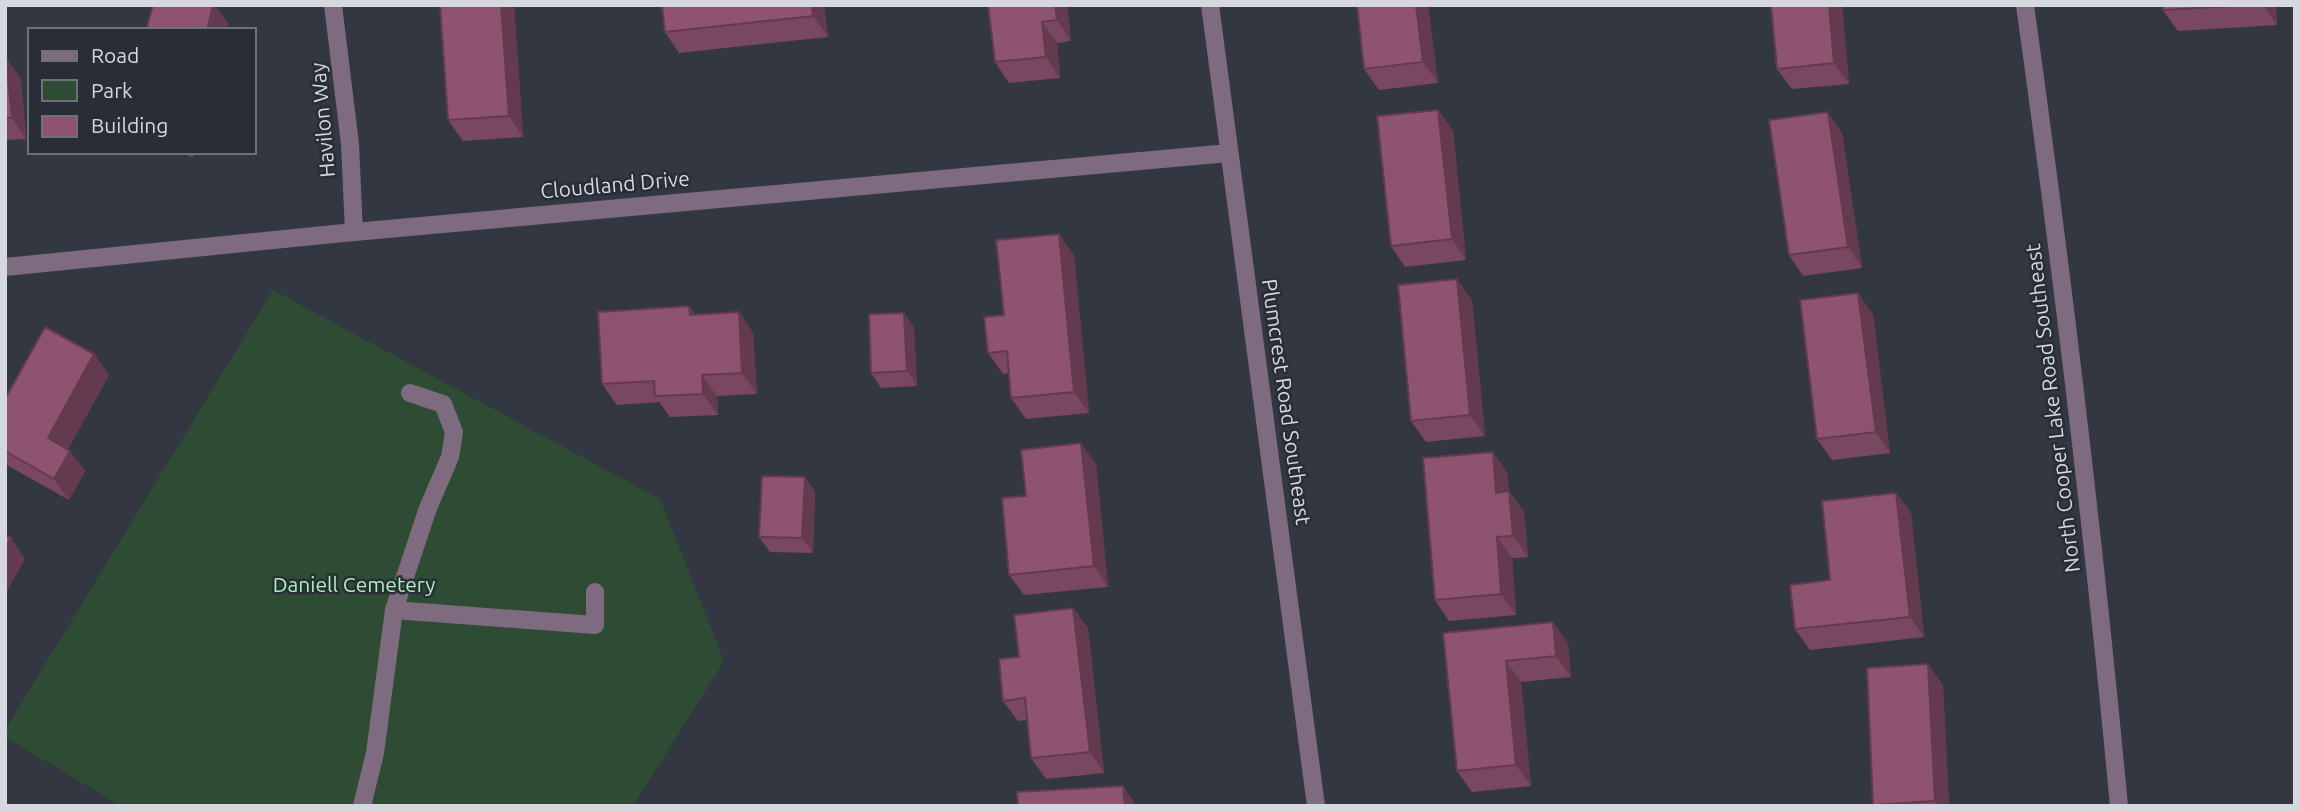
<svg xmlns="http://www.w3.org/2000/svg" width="2300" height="811" font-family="Ubuntu,sans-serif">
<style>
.green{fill:#2e4c34}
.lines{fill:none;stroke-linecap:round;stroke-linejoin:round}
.minor{stroke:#7e6b7f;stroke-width:18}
.wall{fill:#79475f}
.shaded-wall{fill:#633a4e}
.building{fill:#8d536f;stroke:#633a4e;stroke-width:2}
.labels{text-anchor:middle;stroke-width:5;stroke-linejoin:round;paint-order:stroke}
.street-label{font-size:21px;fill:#d5d8de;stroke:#292d37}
.park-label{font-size:21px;fill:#a7f4b4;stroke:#292d37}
</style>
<rect width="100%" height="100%" fill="#333741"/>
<path class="green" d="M273,290L660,499L724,661L633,806H121L5,737V730Z"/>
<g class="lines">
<g class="minor">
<path d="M333,5L350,144L354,232"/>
<path d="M1210,5L1316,806"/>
<path d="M2025,5C2062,271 2094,538 2119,806"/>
<path d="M5,267L354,232L1229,153"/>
<path d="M394,610L595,625V592"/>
<path d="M362,806L375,753L394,610L428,508L450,457L454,432L443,404L410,393"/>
</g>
</g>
<g class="wall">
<path d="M440,5H514L523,137L463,141L448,120Z"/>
<path d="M662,5H824L828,37L679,53L665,32Z"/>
<path d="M988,5H1067L1071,41L1057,43L1060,78L1009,83L995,62Z"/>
<path d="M1428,5L1438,83L1379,90L1364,69Z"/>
<path d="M1771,5H1842L1849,84L1792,89L1777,69Z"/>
<path d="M2163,5H2276L2277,25L2178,31L2163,10Z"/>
<path d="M5,58H6L21,79L26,139L5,140Z"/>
<path d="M1438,110L1453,131L1466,260L1405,267L1391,246Z"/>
<path d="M1842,133L1862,268L1803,276L1789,255Z"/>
<path d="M177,152H194L193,157Z"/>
<path d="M1074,255L1089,413L1026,419L1011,398L1009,373L1003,374L988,353L1004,315Z"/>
<path d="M1472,300L1485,436L1426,442L1411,421Z"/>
<path d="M689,306L696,315L739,312L753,333L757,394L717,396L718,415L670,417L659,402L617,405L602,384Z"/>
<path d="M904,313L914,328L917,386L881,388L871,373Z"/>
<path d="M1873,314L1890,453L1832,460L1817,439Z"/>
<path d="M94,354L109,375L68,449L85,471L69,500L5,464V399Z"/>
<path d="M1493,452L1507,473L1509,491L1524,512L1528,557L1512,558L1516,615L1449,621L1435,600Z"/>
<path d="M1096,464L1108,587L1024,595L1009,575Z"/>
<path d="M805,477L815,492L813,553L770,552L759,537Z"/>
<path d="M1896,493L1911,513L1924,637L1810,650L1795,629Z"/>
<path d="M1073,608L1088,628L1104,773L1046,779L1031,758L1027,720L1018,721L1003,701L1019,657Z"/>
<path d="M1443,633L1568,643L1571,677L1521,682L1531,786L1472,792L1457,771Z"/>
<path d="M1943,685L1949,806H1874L1873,805Z"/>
</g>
<g class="shaded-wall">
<path d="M213,5H215L229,24L227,30H207Z"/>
<path d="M501,5H514L523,137L509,116Z"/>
<path d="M812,5H824L828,37L813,16Z"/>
<path d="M1055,5H1067L1071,41L1057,20Z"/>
<path d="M1416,5H1428L1438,83L1423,62Z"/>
<path d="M1829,5H1842L1849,84L1834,63Z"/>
<path d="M2263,5H2276L2277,25Z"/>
<path d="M1042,22L1057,43L1060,78L1046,57Z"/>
<path d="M6,58L21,79L26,139L12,118Z"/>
<path d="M1438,110L1453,131L1466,260L1452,239Z"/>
<path d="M1828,112L1842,133L1862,268L1848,247Z"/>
<path d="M1059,234L1074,255L1089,413L1074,392Z"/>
<path d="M1457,279L1472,300L1485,436L1470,415Z"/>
<path d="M1858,293L1873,314L1890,453L1876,432Z"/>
<path d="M689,306L704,327L690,315Z"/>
<path d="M739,312L753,333L757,394L742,373Z"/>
<path d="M904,313L914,328L917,386L907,371Z"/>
<path d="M94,354L109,375L63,458L48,438Z"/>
<path d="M702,375L717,396L718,415L703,394Z"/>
<path d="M1081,443L1096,464L1108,587L1094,566Z"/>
<path d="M70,451L85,471L69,500L54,479Z"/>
<path d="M1493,452L1507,473L1511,513L1496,493Z"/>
<path d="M805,477L815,492L813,553L802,538Z"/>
<path d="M1509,491L1524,512L1528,557L1513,536Z"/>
<path d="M1896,493L1911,513L1924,637L1910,617Z"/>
<path d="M1497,537L1512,558L1516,615L1501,594Z"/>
<path d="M11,538L25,559L5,595V548Z"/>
<path d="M1073,608L1088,628L1104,773L1090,752Z"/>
<path d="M1553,622L1568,643L1571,677L1556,656Z"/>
<path d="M1506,661L1521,682L1531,786L1516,765Z"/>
<path d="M1928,664L1943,685L1949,806H1938L1935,801Z"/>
<path d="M1123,786L1137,806H1125Z"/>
</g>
<g class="building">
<path d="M153,5H213L207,30H146Z"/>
<path d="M440,5H501L509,116L448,120Z"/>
<path d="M662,5H812L813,16L665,32Z"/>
<path d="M988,5H1055L1057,20L1042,22L1046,57L995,62Z"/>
<path d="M1357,5H1416L1423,62L1364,69Z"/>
<path d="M1771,5H1829L1834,63L1777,69Z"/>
<path d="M2163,5H2250L2163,10Z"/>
<path d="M5,58H6L12,118H5Z"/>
<path d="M1438,110L1452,239L1391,246L1377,116Z"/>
<path d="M1828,112L1848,247L1789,255L1769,120Z"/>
<path d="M1059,234L1074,392L1011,398L1007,351L988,353L984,317L1004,315L996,240Z"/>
<path d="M1457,279L1470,415L1411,421L1398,285Z"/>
<path d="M1858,293L1876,432L1817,439L1800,300Z"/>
<path d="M689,306L690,315L739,312L742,373L702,375L703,394L655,396L654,381L602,384L598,312Z"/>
<path d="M904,313L907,371L871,373L869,314Z"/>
<path d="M45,327L94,354L48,438L70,451L54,479L5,451V399Z"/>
<path d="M1081,443L1094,566L1009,575L1002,498L1026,496L1021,450Z"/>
<path d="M1493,452L1496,493L1509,491L1513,536L1497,537L1501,594L1435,600L1423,458Z"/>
<path d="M762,476L805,477L802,538L759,537Z"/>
<path d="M1896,493L1910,617L1795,629L1790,585L1830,580L1822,501Z"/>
<path d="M5,535L11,538L5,548Z"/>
<path d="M1073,608L1090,752L1031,758L1025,698L1003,701L999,659L1019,657L1014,615Z"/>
<path d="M1553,622L1556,656L1506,661L1516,765L1457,771L1443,633Z"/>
<path d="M1928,664L1935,801L1873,805L1867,668Z"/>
<path d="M1123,786L1125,806H1018L1017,792Z"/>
</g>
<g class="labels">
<g class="street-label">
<text transform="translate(323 120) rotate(-95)" y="7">Havilon Way</text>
<text transform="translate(615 185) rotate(-5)" y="7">Cloudland Drive</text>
<text transform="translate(1286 402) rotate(82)" y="7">Plumcrest Road Southeast</text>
<text transform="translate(2053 408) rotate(-97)" y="7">North Cooper Lake Road Southeast</text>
</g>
<g class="park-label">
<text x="354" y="592">Daniell Cemetery</text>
</g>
</g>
<rect width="2300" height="811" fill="none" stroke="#d5d8de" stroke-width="14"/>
<rect x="28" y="28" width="228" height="126" fill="#292d37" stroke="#6e717a" stroke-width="2"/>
<rect x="42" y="51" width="35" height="10" fill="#7e6b7f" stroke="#6e717a" stroke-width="2"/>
<text x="91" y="63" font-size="21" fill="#d5d8de">Road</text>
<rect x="42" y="80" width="35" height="21" fill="#2e4c34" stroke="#6e717a" stroke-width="2"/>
<text x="91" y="98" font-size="21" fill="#d5d8de">Park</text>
<rect x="42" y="116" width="35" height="21" fill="#8d536f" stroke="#6e717a" stroke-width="2"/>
<text x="91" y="133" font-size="21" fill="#d5d8de">Building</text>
</svg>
